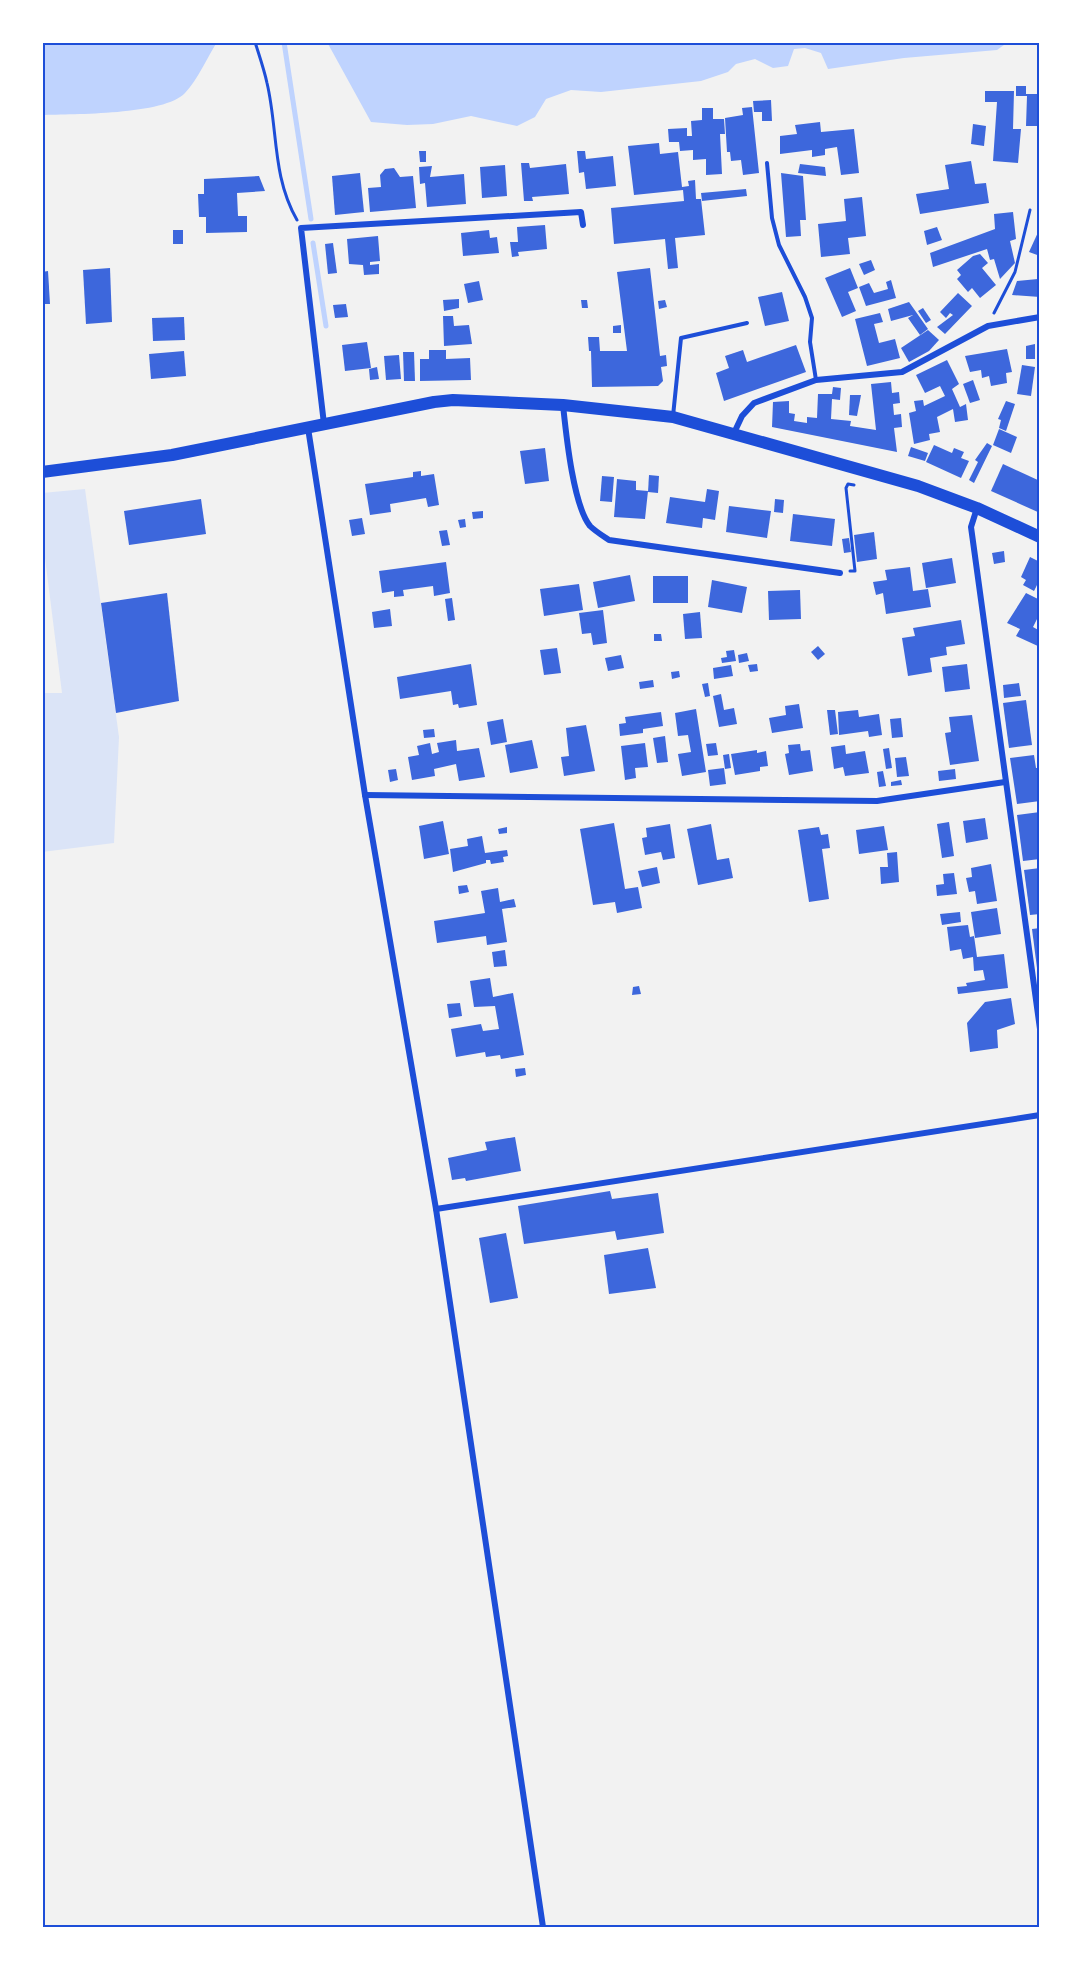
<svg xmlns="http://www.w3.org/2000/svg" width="1082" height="1969" font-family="'Roboto Condensed',sans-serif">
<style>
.green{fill:#dbe4f7}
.water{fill:#bfd3fe}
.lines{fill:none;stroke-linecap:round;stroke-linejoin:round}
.stream{stroke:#bfd3fe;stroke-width:5}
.building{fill:#3d67dc}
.path{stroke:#1d4ed8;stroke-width:3}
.service{stroke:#1d4ed8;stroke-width:4}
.minor{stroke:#1d4ed8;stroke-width:6}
.secondary{stroke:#1d4ed8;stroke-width:12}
.neatline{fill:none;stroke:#1d4ed8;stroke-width:2}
</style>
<rect width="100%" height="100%" fill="#f2f2f2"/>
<path class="green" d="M85,489L119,737L114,843L42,852V693H62L42,534V493Z"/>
<g class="water">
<path d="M42,42H217C207,58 198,79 185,93C165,115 73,114 42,115Z"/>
<path d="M327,42H1008L997,50L904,58L828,69L821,53L805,48L794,49L788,66L773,68L755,59L736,64L728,72L701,81L601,92L571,90L546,99L535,117L517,126L471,116L433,124L407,125L371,122Z"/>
</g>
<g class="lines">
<g class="stream">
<path d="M284,42L311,219"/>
<path d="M313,243L326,326"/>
</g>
</g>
<g class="building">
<path d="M1016,86H1026V94H1040V126H1026L1027,96H1016Z"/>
<path d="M985,91H1014L1013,129H1021L1018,163L993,161L997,102H985Z"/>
<path d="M771,100L772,121H762V112H754L753,101Z"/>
<path d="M752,107L759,173L743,175L741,160L731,161L730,152H727L725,118L743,115L742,108Z"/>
<path d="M702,108H713V119H724L725,134H720L722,174L706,175V159L693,160V150L680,151L679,142H669L668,129L687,128V136H692L691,121L702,120Z"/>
<path d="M820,122L821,132L854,129L859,173L841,175L837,147L825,149V155L812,157V150L780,154V136L797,134L795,125Z"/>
<path d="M973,124L986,126L984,146L971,144Z"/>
<path d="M659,143L660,154L678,152L682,187L689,186L688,181L695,180L696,199H701L705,235L675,238L678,268L668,269L665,239L614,244L611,208L684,201L683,190L634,195L628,146Z"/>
<path d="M419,151H426V162H420Z"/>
<path d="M577,151H585L586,159L613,156L616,186L586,189L584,172L579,173Z"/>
<path d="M971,161L975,184L986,183L989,203L920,214L916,194L949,189L945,165Z"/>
<path d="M521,163H529L530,168L566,164L569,194L532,197L533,201H524Z"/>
<path d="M800,164L825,167L826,176L798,173Z"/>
<path d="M505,165L507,196L482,198L480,167Z"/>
<path d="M432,166L430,177L464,174L466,204L427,207L425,183L420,184L419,167Z"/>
<path d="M394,168L400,177L413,176L416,208L370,212L368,188L381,187L380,175L385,169Z"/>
<path d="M360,173L364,212L335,215L332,176Z"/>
<path d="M781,173L803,176L806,220H800L801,236L786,237Z"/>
<path d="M259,176L265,191L237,193L238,216H247V232L206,233V217H199L198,194H204V179Z"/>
<path d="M746,189L747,196L702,201L701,193Z"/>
<path d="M862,197L866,236L848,238L850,254L821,257L818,224L846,221L844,199Z"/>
<path d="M1013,212L1016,239L1010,241L1015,263L1000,279L994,259L990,260L987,249L933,267L930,253L995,229L994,214Z"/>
<path d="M545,225L547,249L518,252L519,256L512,257L510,242H518L517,227Z"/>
<path d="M937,227L942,240L927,245L924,231Z"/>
<path d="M1040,228V256L1029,252Z"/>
<rect x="173" y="230" width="10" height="14"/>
<path d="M489,230L490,238L497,237L499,253L463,256L461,233Z"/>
<path d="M378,236L380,261L370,262V265L379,264V274L364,275L363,265L349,264L347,239Z"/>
<path d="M333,243L337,273L328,274L325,244Z"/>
<path d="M980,254L988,263L982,268L996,285L980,298L972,288L968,292L957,279L961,275L957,270L973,256Z"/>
<path d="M871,260L875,270L864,275L859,264Z"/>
<path d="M1037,266H1040V297L1012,295L1017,281L1038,279Z"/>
<path d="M110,268L112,322L86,324L83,270Z"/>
<path d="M650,268L660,356L666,355L667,366L661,367L663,381L658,386L592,387L591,351H589L588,337H599L600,351H627L617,272Z"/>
<path d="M850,268L858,288L848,292L856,311L842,317L825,278Z"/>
<path d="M48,271L50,304H42V272Z"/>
<path d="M891,280L896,298L866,306L859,287L869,283L874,293L888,289L886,282Z"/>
<path d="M479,281L483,300L468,303L464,284Z"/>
<path d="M782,292L789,321L765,326L758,297Z"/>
<path d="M958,293L972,306L945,334L937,327L953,315L950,313L946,318L940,312Z"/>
<path d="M459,299V308L444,311L443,300Z"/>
<path d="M581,300H587L588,308H582Z"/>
<path d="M665,300L667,307L659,309L658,301Z"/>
<path d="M909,302L928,329L920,335L908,318L913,315L891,321L888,309Z"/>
<path d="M346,304L348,317L335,318L333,305Z"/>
<path d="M923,308L931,320L926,323L918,311Z"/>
<path d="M880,313L883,322L874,324L879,343L895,339L900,358L867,366L855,319Z"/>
<path d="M443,316H453L454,326L469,325L472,344L444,346Z"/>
<path d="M184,317L185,340L153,341L152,318Z"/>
<path d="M621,325V333H613V326Z"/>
<path d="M928,330L939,340L929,351L909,362L901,348Z"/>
<path d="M367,342L371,368L345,371L342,345Z"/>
<path d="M1035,344V359H1026V346Z"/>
<path d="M796,345L806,372L724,401L716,373L729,368L725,356L743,350L747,362Z"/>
<path d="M1007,349L1012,372L1006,373L1007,383L991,386L989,376L982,378L981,370L970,372L965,356Z"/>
<path d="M429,350H446V359L470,358L471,380L420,381V359H429Z"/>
<path d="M184,351L186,376L151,379L149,354Z"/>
<path d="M403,352H414L415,381H404Z"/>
<path d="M399,355L401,379L386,380L384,356Z"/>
<path d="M947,360L959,384L952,389L960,407L966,404L968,420L955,422L953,409L937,417L940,432L929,434L930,440L914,444L909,413L916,411L914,401L923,400L924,406L945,396L940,386L925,393L916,375Z"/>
<path d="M1022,365L1035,367L1031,396L1017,394Z"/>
<path d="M377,367L379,379L370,380L369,369Z"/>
<path d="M973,380L980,400L970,403L963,384Z"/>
<path d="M891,382L892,393L899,392L900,403L893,404L894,415L901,414L902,427L894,428L897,452L772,427L773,402L789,401V413L795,414L794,421L807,423V417L817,418L818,394H832L833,387L841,388L840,400L832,399L831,419L851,421L850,426L876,430L871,384Z"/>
<path d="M850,395H861L857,416L849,415Z"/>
<path d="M1006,401L1015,404L1006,431L999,428L1001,420L998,419Z"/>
<path d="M999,429L1017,437L1011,453L993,445Z"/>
<path d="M987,443L992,446L974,483L969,480L978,462L975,460Z"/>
<path d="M934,445L952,453L954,448L964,452L961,458L969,461L961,478L926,462Z"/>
<path d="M911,447L928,453L925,461L908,456Z"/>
<path d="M545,448L549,481L525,484L520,451Z"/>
<path d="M1003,464L1040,481V513L991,491Z"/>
<path d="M421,471V476L434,474L439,505L428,507L426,498L390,504L391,512L370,515L365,484L413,477V472Z"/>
<path d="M649,475L659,476L658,493L648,492Z"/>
<path d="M602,476L614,477L612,502L600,501Z"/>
<path d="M617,479L636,481V490L648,491L645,519L614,517Z"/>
<path d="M707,489L719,491L715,520L703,518L702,528L666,523L670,497L705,502Z"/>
<path d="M201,499L206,534L129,545L124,511Z"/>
<path d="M775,499L784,500L783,513L774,512Z"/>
<path d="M729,506L771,511L767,538L726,532Z"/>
<path d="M483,511V518L473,519L472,512Z"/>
<path d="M793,514L835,519L832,546L790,541Z"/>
<path d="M362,518L365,534L352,536L349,520Z"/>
<path d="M465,519L466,527L460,528L458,520Z"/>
<path d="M447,530L450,545L442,546L439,531Z"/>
<path d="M874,532L877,559L857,562L854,535Z"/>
<path d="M849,538L851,552L844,553L842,539Z"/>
<path d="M1004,551L1005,562L994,564L992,553Z"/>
<path d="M1030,557L1040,562V586L1037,585L1034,591L1023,585L1026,580L1021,577Z"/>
<path d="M952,558L956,583L926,588L922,563Z"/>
<path d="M446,562L450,593L434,596L433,586L403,590L404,596L394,597V591L382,593L379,571Z"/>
<path d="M910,567L913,591L928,589L931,607L886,614L883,593L876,595L873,582L887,580L885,570Z"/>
<path d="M630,575L635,601L598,608L593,582Z"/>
<rect x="653" y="576" width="35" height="27"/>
<path d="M712,580L747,587L742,613L708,607Z"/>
<path d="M579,584L583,610L544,616L540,589Z"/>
<path d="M800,590L801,619L769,620L768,591Z"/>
<path d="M167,593L179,701L116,713L101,603Z"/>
<path d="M1026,593L1040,600V613L1033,627L1040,631V647L1016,636L1020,629L1007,623Z"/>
<path d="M452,598L455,620L448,621L445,599Z"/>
<path d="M390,609L392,626L374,628L372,612Z"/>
<path d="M603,610L607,643L593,645L591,633L582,634L579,613Z"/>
<path d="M700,612L702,638L685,639L683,614Z"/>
<path d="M961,620L965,644L946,647L947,655L930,658L932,672L908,676L902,638L915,636L913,628Z"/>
<path d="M654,634H661L662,641H654Z"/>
<path d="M818,646L825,654L818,660L811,652Z"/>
<path d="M557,648L561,673L544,675L540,650Z"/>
<path d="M734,650L736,661L722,663L721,658L727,657L726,651Z"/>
<path d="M747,653L749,661L739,663L738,655Z"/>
<path d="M621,655L624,668L608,671L605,658Z"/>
<path d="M471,664L477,705L459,708L458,704L453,705L451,691L400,699L397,677Z"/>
<path d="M757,664L758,671L750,672L748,665Z"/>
<path d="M967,664L970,689L945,692L942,667Z"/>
<path d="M731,665L733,676L714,679L713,668Z"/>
<path d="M679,671L680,677L672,679L671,672Z"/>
<path d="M653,680L654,687L640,689L639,682Z"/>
<path d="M708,683L710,696L705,697L702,684Z"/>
<path d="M1019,683L1021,696L1004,698L1003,685Z"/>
<path d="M721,694L724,710L734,708L737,724L719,727L713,696Z"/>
<path d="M1026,700L1032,745L1009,748L1003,703Z"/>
<path d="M799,704L803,728L772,733L769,718L786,715L785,706Z"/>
<path d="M696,709L706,772L682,776L678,754L691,752L688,735L678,736L675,713Z"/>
<path d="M827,710H835L838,734L830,735Z"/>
<path d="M858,710L859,717L879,714L882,735L869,737L868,731L839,735L838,712Z"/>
<path d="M661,712L663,726L643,729V733L620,736L619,724L626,723L625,717Z"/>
<path d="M972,715L979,761L950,765L945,733L951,732L949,717Z"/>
<path d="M901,718L903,737L892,738L890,719Z"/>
<path d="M503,719L507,742L491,745L487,722Z"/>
<path d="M586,725L595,771L564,776L561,757L569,756L566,728Z"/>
<path d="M434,729L435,737L424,738L423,730Z"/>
<path d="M665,736L668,762L657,763L653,738Z"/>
<path d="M456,740L457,751L479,748L485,777L459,781L456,764L434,769L435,776L412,780L408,757L419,755L417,746L430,743L432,754L439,752L437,743Z"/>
<path d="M532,740L538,768L510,773L505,745Z"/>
<path d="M645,743L648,767L635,768L636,778L625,780L621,746Z"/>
<path d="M716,743L718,755L708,756L706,744Z"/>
<path d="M800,744L801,751L810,750L813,771L789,775L785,754L789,753L788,745Z"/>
<path d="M845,745L846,754L865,751L869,773L845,776L843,767L834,769L831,747Z"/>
<path d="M889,748L892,768L886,769L883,749Z"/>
<path d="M757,750V753L766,751L768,766L760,767V771L735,775L731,754Z"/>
<path d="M729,754L731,768L725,769L723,755Z"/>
<path d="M1034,755L1036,768H1040V801L1017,804L1010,758Z"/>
<path d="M906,757L909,776L897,777L895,758Z"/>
<path d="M724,768L726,784L710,786L708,770Z"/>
<path d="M396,769L398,780L390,782L388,770Z"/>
<path d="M955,769L956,779L939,781L938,771Z"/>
<path d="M883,771L886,786L879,787L877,772Z"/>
<path d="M901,780L902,785L891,786V782Z"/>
<path d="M1040,812V859L1023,861L1017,815Z"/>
<path d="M985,818L988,839L966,843L963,821Z"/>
<path d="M443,821L449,854L424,859L419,826Z"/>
<path d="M949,822L954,856L942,858L937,824Z"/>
<path d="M614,823L625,889L638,887L642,908L617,913L615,902L593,905L580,829Z"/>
<path d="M670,824L675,858L663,860L661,852L645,855L642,838L647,837L646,828Z"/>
<path d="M711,824L717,860L729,858L733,878L698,885L687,829Z"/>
<path d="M884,826L888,850L859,854L856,830Z"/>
<path d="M507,827V833L499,834L498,829Z"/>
<path d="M819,827L821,835L828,834L830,848L822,849L829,899L809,902L798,830Z"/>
<path d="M482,836L485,853L507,850L508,856L503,857L504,862L491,864L490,860H486V863L453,872L450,849L468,846L467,839Z"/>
<path d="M897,852L899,882L881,884L880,867H888L887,853Z"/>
<path d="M991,864L997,901L977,904L975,891L969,892L966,878L972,877L971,868Z"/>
<path d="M657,867L660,883L642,887L638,871Z"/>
<path d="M1040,868V914L1030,915L1024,870Z"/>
<path d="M954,873L957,894L937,896L936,885L944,884L943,874Z"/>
<path d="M467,885L469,892L459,894L458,886Z"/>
<path d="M498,888L500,902L514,899L516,907L502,909L507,942L487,945L486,936L437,943L434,921L485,913L481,891Z"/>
<path d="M997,908L1001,934L975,938L971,912Z"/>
<path d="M960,912L961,922L942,925L940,914Z"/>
<path d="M968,925L970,937L974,936L977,957L1004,954L1008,988L958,994L957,987L967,986L966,983L985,980L983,970L974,971L973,957L963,959L961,949L950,951L947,927Z"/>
<path d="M1040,928V968H1037L1032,929Z"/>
<path d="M505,950L507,966L494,967L492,952Z"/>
<path d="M490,978L493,997L513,993L524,1055L501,1059L500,1055L486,1057L485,1052L456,1057L451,1029L481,1024L483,1031L499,1029L495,1006L474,1007L470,981Z"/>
<path d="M639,986L641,994L632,995L633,987Z"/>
<path d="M1011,998L1015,1024L997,1030L998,1048L970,1052L967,1023L985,1002Z"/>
<path d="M460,1003L462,1016L449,1018L447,1004Z"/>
<path d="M525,1068L526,1075L516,1077L515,1069Z"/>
<path d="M515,1137L521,1171L466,1181L465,1178L452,1180L448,1158L487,1150L485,1142Z"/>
<path d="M610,1191L612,1199L658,1193L664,1233L617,1240L615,1231L524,1244L518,1206Z"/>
<path d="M506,1233L518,1298L490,1303L479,1238Z"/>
<path d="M648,1248L656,1288L609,1294L604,1255Z"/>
</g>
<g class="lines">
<g class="path">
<path d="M255,42C259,55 264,69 267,83C278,129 272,177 297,220"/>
<path d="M994,313L1015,272L1030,210"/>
<path d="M850,571H855L846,488L848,484L854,485"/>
</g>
<g class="service">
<path d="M767,163L772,218L779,245L805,297L812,318L810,342L816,380"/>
<path d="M673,416L681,338L747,323"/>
</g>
<g class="minor">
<path d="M563,405C566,433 573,505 590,526C595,531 603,536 609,540L840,573"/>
<path d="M324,424L301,228L581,212L583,225"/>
<path d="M308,428L365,795L436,1209L543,1927"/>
<path d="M734,433L742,416L754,403L816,380L902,372L988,326L1040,317"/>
<path d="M977,508L971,527L1040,1029"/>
<path d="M365,795L877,801L1005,782"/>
<path d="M436,1209L1040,1115"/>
</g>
<path class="secondary" d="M42,472L172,455L434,402L453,400L563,405L673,417L918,486L977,508L1040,537"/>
</g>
<rect width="1082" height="1969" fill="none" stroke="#ffffff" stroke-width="87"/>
<rect x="44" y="44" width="994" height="1882" class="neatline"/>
</svg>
